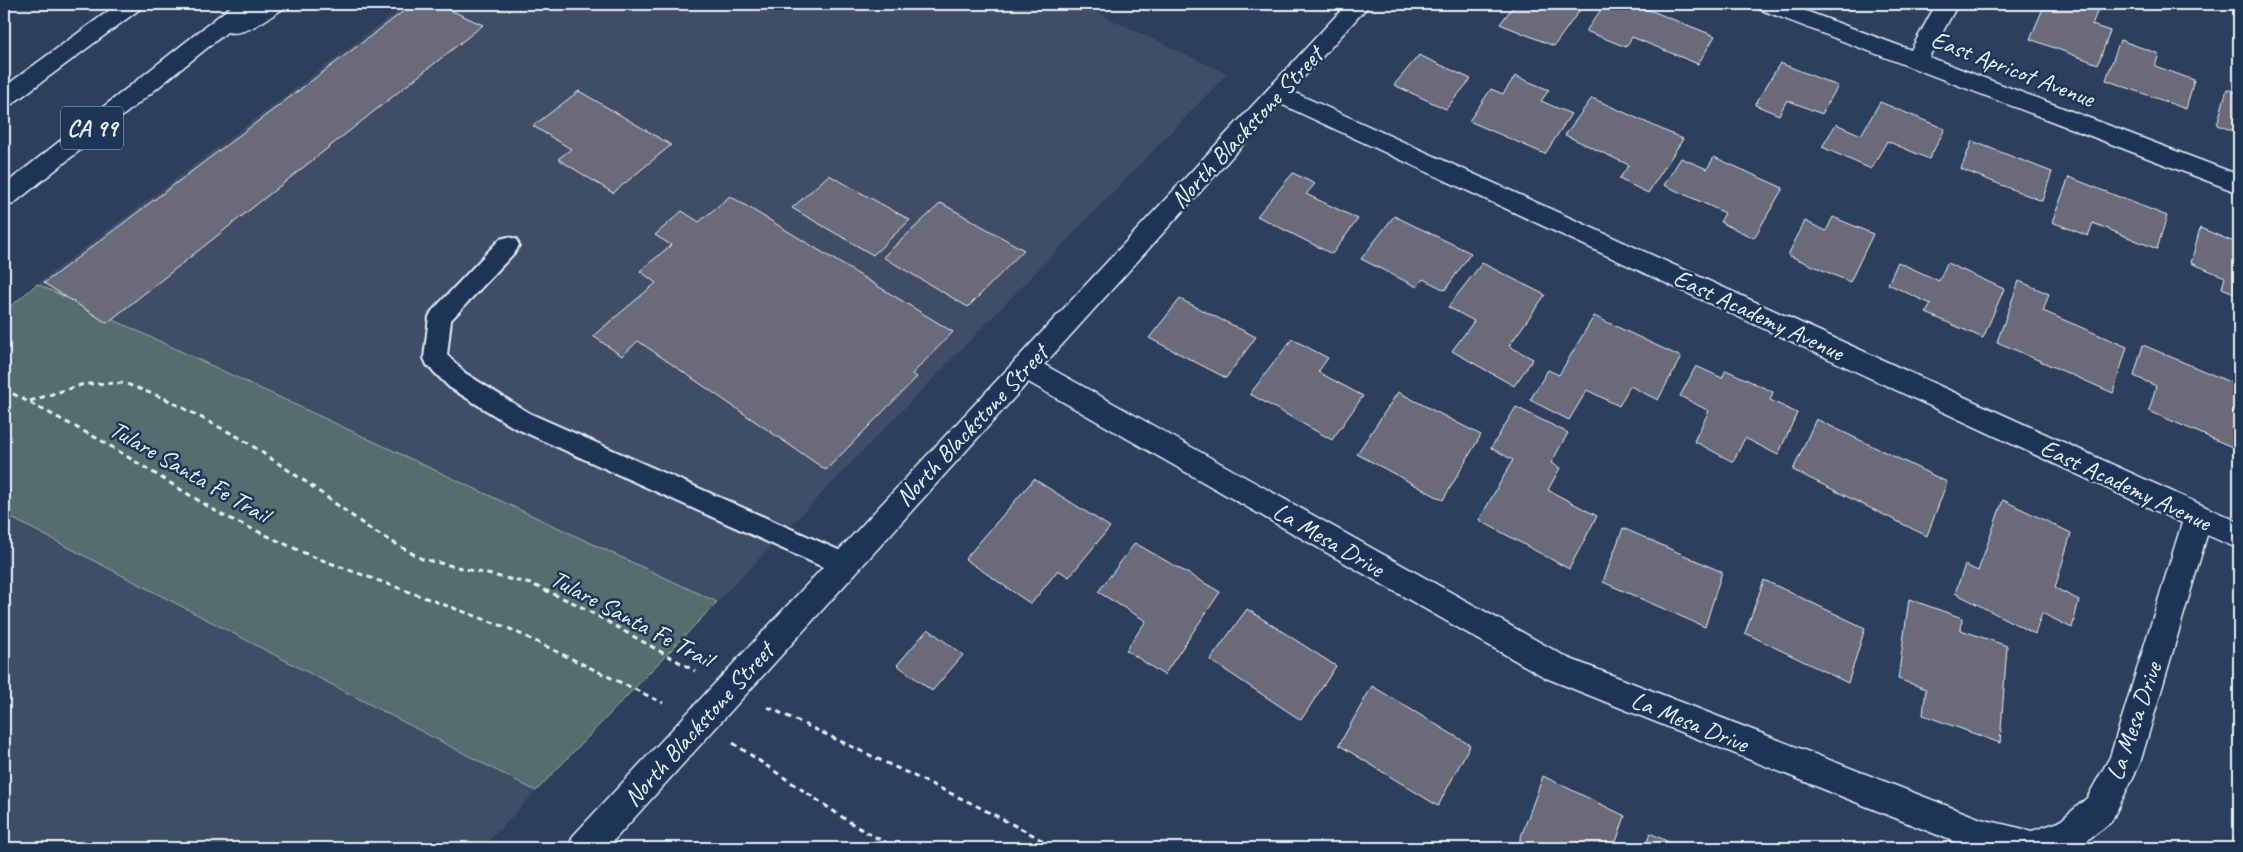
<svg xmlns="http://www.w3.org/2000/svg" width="2243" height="852" font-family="Caveat,sans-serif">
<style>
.built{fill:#3f4d66}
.green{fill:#526e6c;stroke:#9db0b2}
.building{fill:#6a6a79;stroke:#e8f1f8}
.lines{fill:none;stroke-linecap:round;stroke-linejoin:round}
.service-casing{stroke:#e8f1f8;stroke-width:4}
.minor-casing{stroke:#e8f1f8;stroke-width:3}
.secondary-casing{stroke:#e8f1f8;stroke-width:3}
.motorway-casing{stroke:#e8f1f8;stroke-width:3}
.path{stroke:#e8f1f8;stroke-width:3;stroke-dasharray:5.5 4.5;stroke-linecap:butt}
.service{fill:#1d3557;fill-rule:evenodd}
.minor{fill:#1d3557;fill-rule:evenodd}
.secondary{fill:#1d3557;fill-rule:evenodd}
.motorway{fill:#1d3557;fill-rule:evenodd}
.labels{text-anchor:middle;stroke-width:5;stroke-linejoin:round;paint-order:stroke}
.shield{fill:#1d3557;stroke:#abb9c8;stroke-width:1}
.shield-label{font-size:24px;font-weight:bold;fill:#e8f1f8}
.street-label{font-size:25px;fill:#e8f1f8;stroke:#1d3557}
</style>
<rect width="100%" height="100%" fill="#2c405e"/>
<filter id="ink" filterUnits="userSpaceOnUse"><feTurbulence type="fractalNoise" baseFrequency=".02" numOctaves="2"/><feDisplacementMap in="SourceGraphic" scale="10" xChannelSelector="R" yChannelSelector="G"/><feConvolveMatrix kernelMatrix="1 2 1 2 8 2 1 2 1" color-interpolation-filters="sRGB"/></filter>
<g filter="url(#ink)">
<g class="built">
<path d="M407,4H1078L1227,74L717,602L37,284Z"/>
<path d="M4,514L536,791L482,848H4Z"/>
</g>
<path class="green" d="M37,284L717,602L536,791L4,514V312Z"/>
<g class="building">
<path d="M413,4H437L483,25L107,323L44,283Z"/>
<path d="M1515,4H1584L1554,46L1500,24Z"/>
<path d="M1605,4H1634L1715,36L1698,64L1632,37L1626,47L1586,31Z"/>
<path d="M2045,4H2083L2098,9L2092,25L2110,31L2098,64L2030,39Z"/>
<path d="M2120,40L2159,54L2155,66L2194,80L2186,109L2106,80Z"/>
<path d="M1419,55L1471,79L1446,109L1394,85Z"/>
<path d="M1780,63L1838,86L1822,114L1787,100L1779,115L1755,105Z"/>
<path d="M1515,76L1549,90L1541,101L1571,114L1545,154L1469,121L1491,89L1503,94Z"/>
<path d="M2227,89L2239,93V133L2217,125Z"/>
<path d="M579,91L671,145L613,193L558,159L571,149L533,126Z"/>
<path d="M1592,98L1683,139L1648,193L1619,179L1629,165L1565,135Z"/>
<path d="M1880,102L1945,129L1929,159L1887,141L1871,169L1822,147L1836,124L1861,135Z"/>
<path d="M1972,141L2052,172L2042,201L1961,169Z"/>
<path d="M1714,157L1783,188L1754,238L1720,222L1725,213L1664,185L1681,158L1707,169Z"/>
<path d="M1293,173L1315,184L1306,194L1358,219L1332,254L1257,216Z"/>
<path d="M829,175L910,220L873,255L792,208Z"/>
<path d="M2069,177L2167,216L2157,249L2093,223L2088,236L2052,222Z"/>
<path d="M730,196L953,332L912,374L917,377L826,470L638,341L622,356L593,336L656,283L640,271L671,245L655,235L682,211L699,222Z"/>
<path d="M941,203L1024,250L968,307L883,257Z"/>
<path d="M1394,216L1471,253L1445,290L1423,279L1417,287L1361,259Z"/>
<path d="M1833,217L1873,234L1850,282L1788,255L1805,221L1826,231Z"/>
<path d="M2200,228L2239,244V295L2222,288L2225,277L2191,263Z"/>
<path d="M1898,262L1939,281L1947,263L2004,289L1983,338L1926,313L1931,304L1888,284Z"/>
<path d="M1482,263L1545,295L1509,346L1533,359L1514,386L1452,351L1474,321L1448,307Z"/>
<path d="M2019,281L2049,294L2043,311L2127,347L2113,393L1997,342Z"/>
<path d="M1180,299L1256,337L1226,378L1149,338Z"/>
<path d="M1594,316L1681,357L1658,400L1630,386L1619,406L1587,390L1569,420L1530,400L1548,370L1559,375Z"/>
<path d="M1292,339L1328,358L1318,372L1363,396L1332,440L1250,394Z"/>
<path d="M2143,345L2239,386V450L2149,411L2156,386L2134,376Z"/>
<path d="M1696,366L1722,378L1726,370L1773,392L1770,400L1797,413L1778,455L1745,438L1733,462L1694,441L1709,411L1680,396Z"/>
<path d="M1398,392L1481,435L1443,500L1357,454Z"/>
<path d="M1516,407L1568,433L1551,463L1560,468L1548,490L1597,516L1569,569L1479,520L1513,460L1491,448Z"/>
<path d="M1816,419L1947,482L1927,536L1793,470Z"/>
<path d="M1034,479L1110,527L1069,577L1058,570L1031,604L965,559Z"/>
<path d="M2003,500L2071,533L2055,588L2079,600L2072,628L2042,613L2035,634L1955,593L1965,565L1978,571Z"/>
<path d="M1623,528L1722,572L1705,627L1603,582Z"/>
<path d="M1135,543L1220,592L1164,675L1126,650L1146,621L1098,592Z"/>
<path d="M1764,580L1865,628L1848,683L1745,633Z"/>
<path d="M1909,599L1962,618L1961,630L2007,646L2000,743L1923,715L1926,689L1898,679Z"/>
<path d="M1247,609L1336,666L1301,720L1210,660Z"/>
<path d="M928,629L963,655L932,691L897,665Z"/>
<path d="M1372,686L1470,745L1438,806L1339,745Z"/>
<path d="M1543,776L1625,816L1614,848H1517Z"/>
<path d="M1650,833L1681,848H1645Z"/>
</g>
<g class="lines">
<g class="service-casing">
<path id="service" d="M508,237L516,239L519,245L516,251L451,320L447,355L465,373L529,413L852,556L856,564L852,572L843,576L834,572L513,427L449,387L427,365L424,358L429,317L432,311L500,239Z"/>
</g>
<g class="minor-casing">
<g id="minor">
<path d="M1756,4H1787L1911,50L1936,4H1958L1929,57L2239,175V193L1759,9Z"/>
<path d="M1278,85L2239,522V549L2207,535L2140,763L2111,822L2077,848H1970L1546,678L1016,375L1012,367L1016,359L1025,356L1034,359L1568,658L1981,819L2032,831L2059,822L2087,798L2110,757L2182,523L1270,99L1267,93L1270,87Z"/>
</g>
</g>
<g class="secondary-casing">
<path id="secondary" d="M1347,4H1370L607,848H568L573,836Z"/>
</g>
<g class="motorway-casing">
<g id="motorway">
<path d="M118,4H143L140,9L12,104L4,106V87Z"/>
<path d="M234,4H286L283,9C267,18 245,37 227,32L13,204L4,207V185Z"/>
</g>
</g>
<g class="path">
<path d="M4,389L102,441L222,515L311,556L508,628L663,703"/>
<path d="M30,401L84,384L124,383L166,399L242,439L306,482L370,529L422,559L531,584L576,604L695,671"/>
<path d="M768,707L971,803L1035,836L1053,848"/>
<path d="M733,743L857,827L896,848"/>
</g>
<use href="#service" class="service"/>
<use href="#minor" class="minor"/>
<use href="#secondary" class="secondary"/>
<use href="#motorway" class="motorway"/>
</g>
</g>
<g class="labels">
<rect class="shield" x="61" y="106.5" width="62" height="43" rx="4"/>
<g class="shield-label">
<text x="92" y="136">CA 99</text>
</g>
<g class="street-label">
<text transform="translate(2013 68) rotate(21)" y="9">East Apricot Avenue</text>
<text transform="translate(1246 127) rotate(-47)" y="9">North Blackstone Street</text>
<text transform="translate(1759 314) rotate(25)" y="9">East Academy Avenue</text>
<text transform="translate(971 425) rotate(-47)" y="9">North Blackstone Street</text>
<text transform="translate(190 471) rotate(30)" y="9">Tulare Santa Fe Trail</text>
<text transform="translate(2126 484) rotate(25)" y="9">East Academy Avenue</text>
<text transform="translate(1329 539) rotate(30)" y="9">La Mesa Drive</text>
<text transform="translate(632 618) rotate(28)" y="9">Tulare Santa Fe Trail</text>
<text transform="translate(1690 721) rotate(22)" y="9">La Mesa Drive</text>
<text transform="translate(2133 721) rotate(-71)" y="9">La Mesa Drive</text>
<text transform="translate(698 724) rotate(-48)" y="9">North Blackstone Street</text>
</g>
</g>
<rect width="2243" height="852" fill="none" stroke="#1d3557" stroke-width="20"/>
<rect x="10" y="10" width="2223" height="832" fill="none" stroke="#e8f1f8" stroke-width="2" filter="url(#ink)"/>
</svg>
